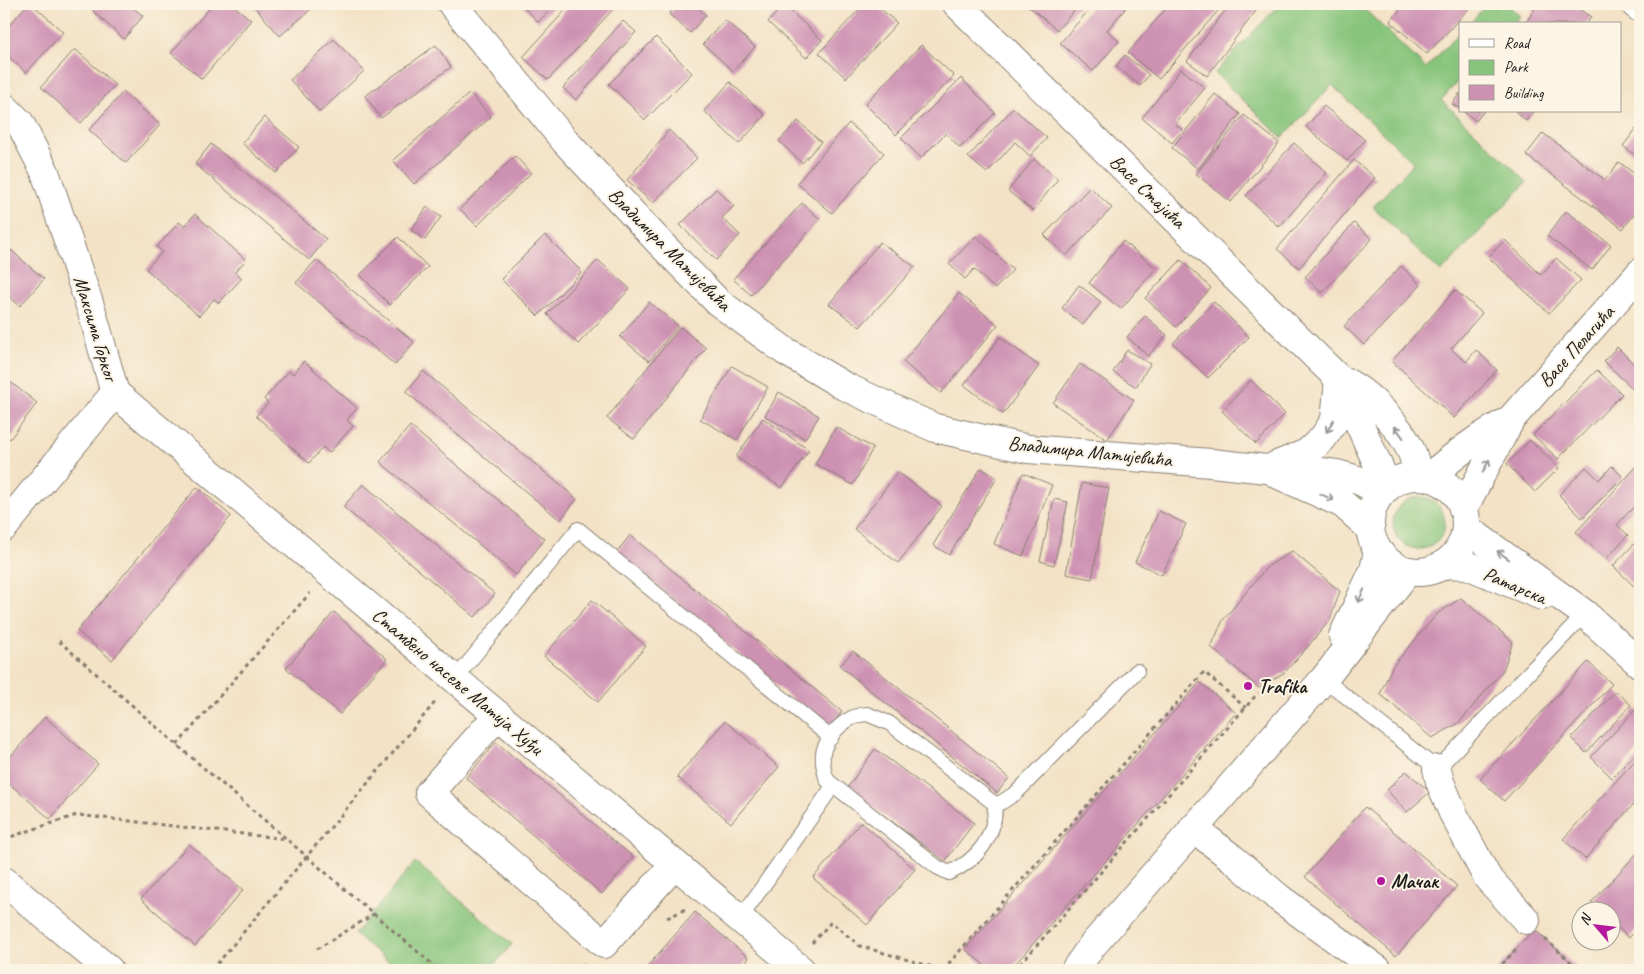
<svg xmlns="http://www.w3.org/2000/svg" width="1644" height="974" font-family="Caveat,sans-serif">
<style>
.green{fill:#88c57c;stroke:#52704c}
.building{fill:#cd91b2}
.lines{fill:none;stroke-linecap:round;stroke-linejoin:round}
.service-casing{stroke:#887f71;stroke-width:16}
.minor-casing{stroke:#887f71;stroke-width:30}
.path{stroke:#887f71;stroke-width:3;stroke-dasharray:4 4;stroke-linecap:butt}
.service{stroke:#fff;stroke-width:14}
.minor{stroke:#fff;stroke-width:28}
.oneway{stroke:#999}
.poi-dot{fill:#b5179e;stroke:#fcf5e5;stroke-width:2}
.labels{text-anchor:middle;stroke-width:4;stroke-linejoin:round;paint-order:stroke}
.street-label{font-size:20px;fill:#1c1c1c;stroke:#fcf5e5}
.poi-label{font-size:20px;font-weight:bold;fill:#1c1c1c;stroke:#fcf5e5;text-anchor:start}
</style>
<rect width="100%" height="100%" fill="#fcf5e5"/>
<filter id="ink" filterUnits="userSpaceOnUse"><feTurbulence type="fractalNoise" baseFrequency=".02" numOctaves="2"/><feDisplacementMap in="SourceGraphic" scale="10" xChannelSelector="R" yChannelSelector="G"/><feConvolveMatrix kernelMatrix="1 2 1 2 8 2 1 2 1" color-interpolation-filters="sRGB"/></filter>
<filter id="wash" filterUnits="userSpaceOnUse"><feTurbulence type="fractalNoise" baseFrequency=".0096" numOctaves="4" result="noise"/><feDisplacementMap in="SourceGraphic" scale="20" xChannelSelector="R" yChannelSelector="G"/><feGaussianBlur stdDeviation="1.12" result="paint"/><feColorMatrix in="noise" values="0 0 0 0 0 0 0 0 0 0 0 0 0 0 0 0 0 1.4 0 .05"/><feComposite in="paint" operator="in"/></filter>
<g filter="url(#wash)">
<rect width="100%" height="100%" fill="#f3e2c6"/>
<g class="green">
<path d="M1277,4H1359L1426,68L1460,32V79L1441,100L1527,182L1441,272L1373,207L1414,163L1332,85L1282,138L1215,73L1278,6Z"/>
<path d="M1487,4H1507L1520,16L1513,24H1469Z"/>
<circle cx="1419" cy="523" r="26"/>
<path d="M415,862L512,944L490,970H398L355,934Z"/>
</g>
<g id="blocks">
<g class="building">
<path d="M28,4H32L63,32L26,73L4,52V31Z"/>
<path d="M100,4H129L143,16L124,39L93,11Z"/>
<path d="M213,4H232L251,20L202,79L171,53Z"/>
<path d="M252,4H317L280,36Z"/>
<path d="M521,4H556L538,22Z"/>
<path d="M571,4H618L548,80L523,57Z"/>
<path d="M679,4H694L706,15L690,33L669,14Z"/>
<path d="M826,4H839L834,10Z"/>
<path d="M864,4H875L897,23L846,78L819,53Z"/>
<path d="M1026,4H1080L1057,30Z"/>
<path d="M1094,4H1118L1125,9L1107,30L1119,41L1093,71L1060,43Z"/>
<path d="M1170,4H1224L1159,79L1128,53Z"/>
<path d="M1230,4H1261L1207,76L1187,61Z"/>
<path d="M1405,4H1473L1427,54L1390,21Z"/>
<path d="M1538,4H1571L1591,17L1586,24H1525Z"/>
<path d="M784,5L822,40L806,58L768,22Z"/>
<path d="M725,20L755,47L733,71L703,44Z"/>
<path d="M623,21L636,32L576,100L563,88Z"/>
<path d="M656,37L692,73L645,120L609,84Z"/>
<path d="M334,39L364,71L320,112L290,80Z"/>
<path d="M436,45L451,67L381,118L365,96Z"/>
<path d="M921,45L954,76L896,135L865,104Z"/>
<path d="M75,49L115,85L81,123L41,87Z"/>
<path d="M1125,55L1149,75L1140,86L1116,66Z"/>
<path d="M1181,69L1205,88L1175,124L1183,130L1172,143L1142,118Z"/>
<path d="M961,78L995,113L960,148L946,133L921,158L901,138Z"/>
<path d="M730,82L765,115L739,144L704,111Z"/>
<path d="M123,92L160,125L126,163L89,130Z"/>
<path d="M470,93L491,117L414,184L393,160Z"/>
<path d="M1460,93V109L1452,104Z"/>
<path d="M1215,94L1240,114L1198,169L1172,148Z"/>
<path d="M1324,106L1365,140L1347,161L1306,127Z"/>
<path d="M1013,108L1047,138L1030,156L1015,142L987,173L968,157Z"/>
<path d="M1463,111H1484L1476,121Z"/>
<path d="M1515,111H1534L1526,121Z"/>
<path d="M1244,115L1279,143L1231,202L1196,174Z"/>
<path d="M264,117L299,147L276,173L242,143Z"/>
<path d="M798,121L821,142L802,163L779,141Z"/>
<path d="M849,123L884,153L832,213L797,183Z"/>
<path d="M1636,129L1640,132V159L1623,146Z"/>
<path d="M669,130L697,158L653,203L627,180Z"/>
<path d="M1543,133L1605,180L1619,162L1640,178V206L1623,229L1526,155Z"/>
<path d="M1294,143L1327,173L1279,227L1246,196Z"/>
<path d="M211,144L326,239L309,260L195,164Z"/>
<path d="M515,156L531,173L477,226L460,209Z"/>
<path d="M1034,159L1058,179L1033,211L1008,191Z"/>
<path d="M1354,160L1375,178L1299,268L1277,249Z"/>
<path d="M1090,187L1112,208L1066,256L1044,235Z"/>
<path d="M716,189L734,206L722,218L740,235L716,260L680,225Z"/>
<path d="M802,203L820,219L751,295L733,279Z"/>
<path d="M427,207L441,217L425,240L411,230Z"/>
<path d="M1566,211L1611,245L1592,270L1547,236Z"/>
<path d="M195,214L246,260L235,272L242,278L219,303L214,299L199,316L146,269L162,252L157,247L179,222L184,226Z"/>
<path d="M1354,223L1372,239L1322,293L1305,277Z"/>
<path d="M545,235L582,272L538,316L501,279Z"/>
<path d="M976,236L1013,270L995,289L974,269L965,279L949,264Z"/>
<path d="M398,237L428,267L390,305L360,275Z"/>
<path d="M1505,240L1541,275L1556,258L1581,280L1549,313L1488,257Z"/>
<path d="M1123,241L1156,268L1121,309L1089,283Z"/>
<path d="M880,242L915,267L860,327L829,304Z"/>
<path d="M11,250L44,279L20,306L4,292V259Z"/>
<path d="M316,260L414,342L395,365L296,283Z"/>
<path d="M598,260L630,289L578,344L547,314Z"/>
<path d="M1181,260L1211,288L1176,327L1145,298Z"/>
<path d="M1401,266L1421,285L1364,345L1344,326Z"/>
<path d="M1079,285L1101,302L1083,325L1062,308Z"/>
<path d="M1455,290L1482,313L1451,349L1466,362L1476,350L1497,370L1454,418L1392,361Z"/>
<path d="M959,293L998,325L941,393L903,362Z"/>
<path d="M649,302L678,326L649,361L620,337Z"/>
<path d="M1214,302L1249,337L1208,378L1173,343Z"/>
<path d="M1145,316L1167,335L1148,356L1127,337Z"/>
<path d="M680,327L706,348L634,439L607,418Z"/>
<path d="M1000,337L1039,366L1003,414L964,385Z"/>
<path d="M1617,347L1640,370V396L1604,361Z"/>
<path d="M1127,350L1150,364L1136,387L1113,372Z"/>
<path d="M304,361L357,408L347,420L353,426L329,453L323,447L309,463L256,416L268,403L264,399L289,371L293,374Z"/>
<path d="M1080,364L1134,400L1107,440L1053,403Z"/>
<path d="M732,366L768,387L737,440L700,419Z"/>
<path d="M1597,370L1622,394L1558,459L1533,435Z"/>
<path d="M423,371L577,499L560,520L406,392Z"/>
<path d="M4,377L37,403L10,439L4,434Z"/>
<path d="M1251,380L1285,414L1256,444L1222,411Z"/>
<path d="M779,392L819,416L805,439L765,416Z"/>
<path d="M763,418L809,450L782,488L736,457Z"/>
<path d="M410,426L545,539L516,575L380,462Z"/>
<path d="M836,427L873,448L853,485L815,464Z"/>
<path d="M1530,440L1559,468L1535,492L1507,464Z"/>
<path d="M1640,463V500L1617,525L1628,535L1606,559L1576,532Z"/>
<path d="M1612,466L1623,477L1582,518L1559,495L1586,467L1599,480Z"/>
<path d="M981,468L997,478L949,555L933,545Z"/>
<path d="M898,472L942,506L898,563L854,529Z"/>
<path d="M1023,473L1052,485L1023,556L994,544Z"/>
<path d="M1082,483L1109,488L1092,579L1066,574Z"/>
<path d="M363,484L495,594L475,617L343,507Z"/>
<path d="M197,487L231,516L112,660L77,631Z"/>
<path d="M1054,499L1068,502L1054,565L1040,561Z"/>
<path d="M1159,511L1186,524L1162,575L1135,562Z"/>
<path d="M630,535L842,712L828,729L617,552Z"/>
<path d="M1640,538V592L1613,566Z"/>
<path d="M1292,551L1340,591L1330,620L1303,652L1285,672L1259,688L1211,647L1223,620L1267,567Z"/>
<path d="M1461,598L1513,642L1503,670L1459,723L1432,738L1380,694L1392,667L1437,614Z"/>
<path d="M592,600L646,646L598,702L544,656Z"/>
<path d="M334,612L387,659L340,714L286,668Z"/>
<path d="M853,651L1009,778L997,793L840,666Z"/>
<path d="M1588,662L1612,684L1504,801L1480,779Z"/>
<path d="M1200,682L1236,713L1010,970H990L965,949Z"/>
<path d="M1616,691L1631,705L1586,753L1571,738Z"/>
<path d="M1636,709L1640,713V749L1612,778L1591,757Z"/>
<path d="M45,717L98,764L50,819L4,779V764Z"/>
<path d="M725,721L779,767L731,823L677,777Z"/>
<path d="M496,742L633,857L602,894L466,778Z"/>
<path d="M875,749L974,823L945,861L847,788Z"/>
<path d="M1640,755V810L1634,804L1585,859L1563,839Z"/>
<path d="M1406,771L1430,792L1407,812L1387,790Z"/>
<path d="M1365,807L1457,886L1396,956L1305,877Z"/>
<path d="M861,822L915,869L867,925L813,878Z"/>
<path d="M189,844L243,890L195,946L141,899Z"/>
<path d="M1640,850V925L1629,938L1612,922V912H1601L1591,903Z"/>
<path d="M695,912L749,958L739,970H651L647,967Z"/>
<path d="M1534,929L1580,970H1497Z"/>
</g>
</g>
</g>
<g filter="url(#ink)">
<use href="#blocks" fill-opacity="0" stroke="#887f71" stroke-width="1"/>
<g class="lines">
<g class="service-casing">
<g id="service">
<path d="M455,679L578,529L831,738"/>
<path d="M1324,679L1437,769L1585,614"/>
<path d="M867,714L889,723L995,804C996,836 978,860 949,873L937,867L827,780C824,771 821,758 824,749C831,731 848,715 867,714Z"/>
<path d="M995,804L1002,802L1016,793L1137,671"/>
<path d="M740,919L833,786"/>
</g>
</g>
<g class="minor-casing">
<g id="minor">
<path d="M452,4L565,141L659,242L718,302L785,351L844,386L935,428L1028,449L1211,463L1267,469H1302L1337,474L1358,480L1382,492"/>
<path d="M957,4L1339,379L1388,487"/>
<path d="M1635,4L1640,8"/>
<path d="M4,107L20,123L45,172L92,312L115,393L4,527"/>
<path d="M1339,379C1367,390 1400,426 1412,453C1415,460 1416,469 1418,476"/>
<path d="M115,393L801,970"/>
<path d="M1275,466L1307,453L1323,438L1335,420L1339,379"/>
<path d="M1277,474L1343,504L1370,528"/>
<circle cx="1418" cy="524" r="48"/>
<path d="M1429,477C1456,454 1478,437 1510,420"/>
<path d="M1463,509L1511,419L1640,273"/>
<path d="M1466,528L1585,614L1640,664"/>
<path d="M1444,564L1467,565L1542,596"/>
<path d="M1343,636L1374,570L1378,551"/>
<path d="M498,715L429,793L604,944L675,864"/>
<path d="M1437,769L1440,782L1453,813L1487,877L1526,920"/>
<path d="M1193,828L1232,858L1279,898L1378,970"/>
<path d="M4,881L109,970"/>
<path d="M1075,970L1091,947L1324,679L1408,571"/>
</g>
</g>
<g class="path">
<path d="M59,641L177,745L439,970"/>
<path d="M177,745L310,593"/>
<path d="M4,839L77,815L286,839"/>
<path d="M667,918L686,909"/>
<path d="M1545,939L1580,970"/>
<path d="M812,943L831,922L860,946L943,970"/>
<path d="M317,949L374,914"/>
<path d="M1404,965L1418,970"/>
<path d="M212,970L437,700"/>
<path d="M578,970L584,964"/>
<path d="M943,970L1204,672L1246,708"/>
<path d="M1015,970L1258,693"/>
<path d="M1497,970L1518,947"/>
</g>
<use href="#service" class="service"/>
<use href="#minor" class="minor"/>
</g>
<defs><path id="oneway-shaft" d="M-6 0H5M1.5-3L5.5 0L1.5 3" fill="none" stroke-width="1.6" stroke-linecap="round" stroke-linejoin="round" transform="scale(1.25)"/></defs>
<g class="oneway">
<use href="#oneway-shaft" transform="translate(1330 426) rotate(120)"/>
<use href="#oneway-shaft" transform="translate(1399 432) rotate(-126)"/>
<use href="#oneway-shaft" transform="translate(1486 466) rotate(-63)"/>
<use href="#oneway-shaft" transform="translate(1327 497) rotate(25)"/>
<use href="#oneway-shaft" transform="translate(1503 555) rotate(-144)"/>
<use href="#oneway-shaft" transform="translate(1361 596) rotate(115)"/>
</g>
</g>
<g class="poi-dot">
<circle cx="1248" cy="686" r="5"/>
<circle cx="1381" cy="881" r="5"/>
</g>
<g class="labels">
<g class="street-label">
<text transform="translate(1148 191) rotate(44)" y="7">Васе Стајића</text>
<text transform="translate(670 249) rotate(45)" y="7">Владимира Матијевића</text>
<text transform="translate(96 328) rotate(73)" y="7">Максима Горког</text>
<text transform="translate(1576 346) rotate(-48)" y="7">Васе Пелагића</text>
<text transform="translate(1090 451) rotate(6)" y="7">Владимира Матијевића</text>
<text transform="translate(1515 585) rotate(23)" y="7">Ратарска</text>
<text transform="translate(458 681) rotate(40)" y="7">Стамбено насеље Матија Хуђи</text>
</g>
<g class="poi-label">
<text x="1258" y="693">Trafika</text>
<text x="1391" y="888">Мачак</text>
</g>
</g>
<rect width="1644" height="974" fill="none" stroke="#fcf5e5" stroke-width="20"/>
<rect x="1459" y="22" width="162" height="90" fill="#fcf5e5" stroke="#a29e95"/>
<rect x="1469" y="39" width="25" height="8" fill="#ffffff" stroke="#a29e95"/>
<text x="1504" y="48" font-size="15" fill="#1c1c1c">Road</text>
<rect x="1469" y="60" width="25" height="15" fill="#88c57c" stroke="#a29e95"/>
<text x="1504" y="72" font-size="15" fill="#1c1c1c">Park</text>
<rect x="1469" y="85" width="25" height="15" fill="#cd91b2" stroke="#a29e95"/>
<text x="1504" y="98" font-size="15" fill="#1c1c1c">Building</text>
<g transform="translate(1596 926) rotate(298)"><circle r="24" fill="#fcf5e5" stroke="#a29e95"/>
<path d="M0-4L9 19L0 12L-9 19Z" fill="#b5179e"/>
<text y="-8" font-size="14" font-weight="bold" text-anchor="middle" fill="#1c1c1c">N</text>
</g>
</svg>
